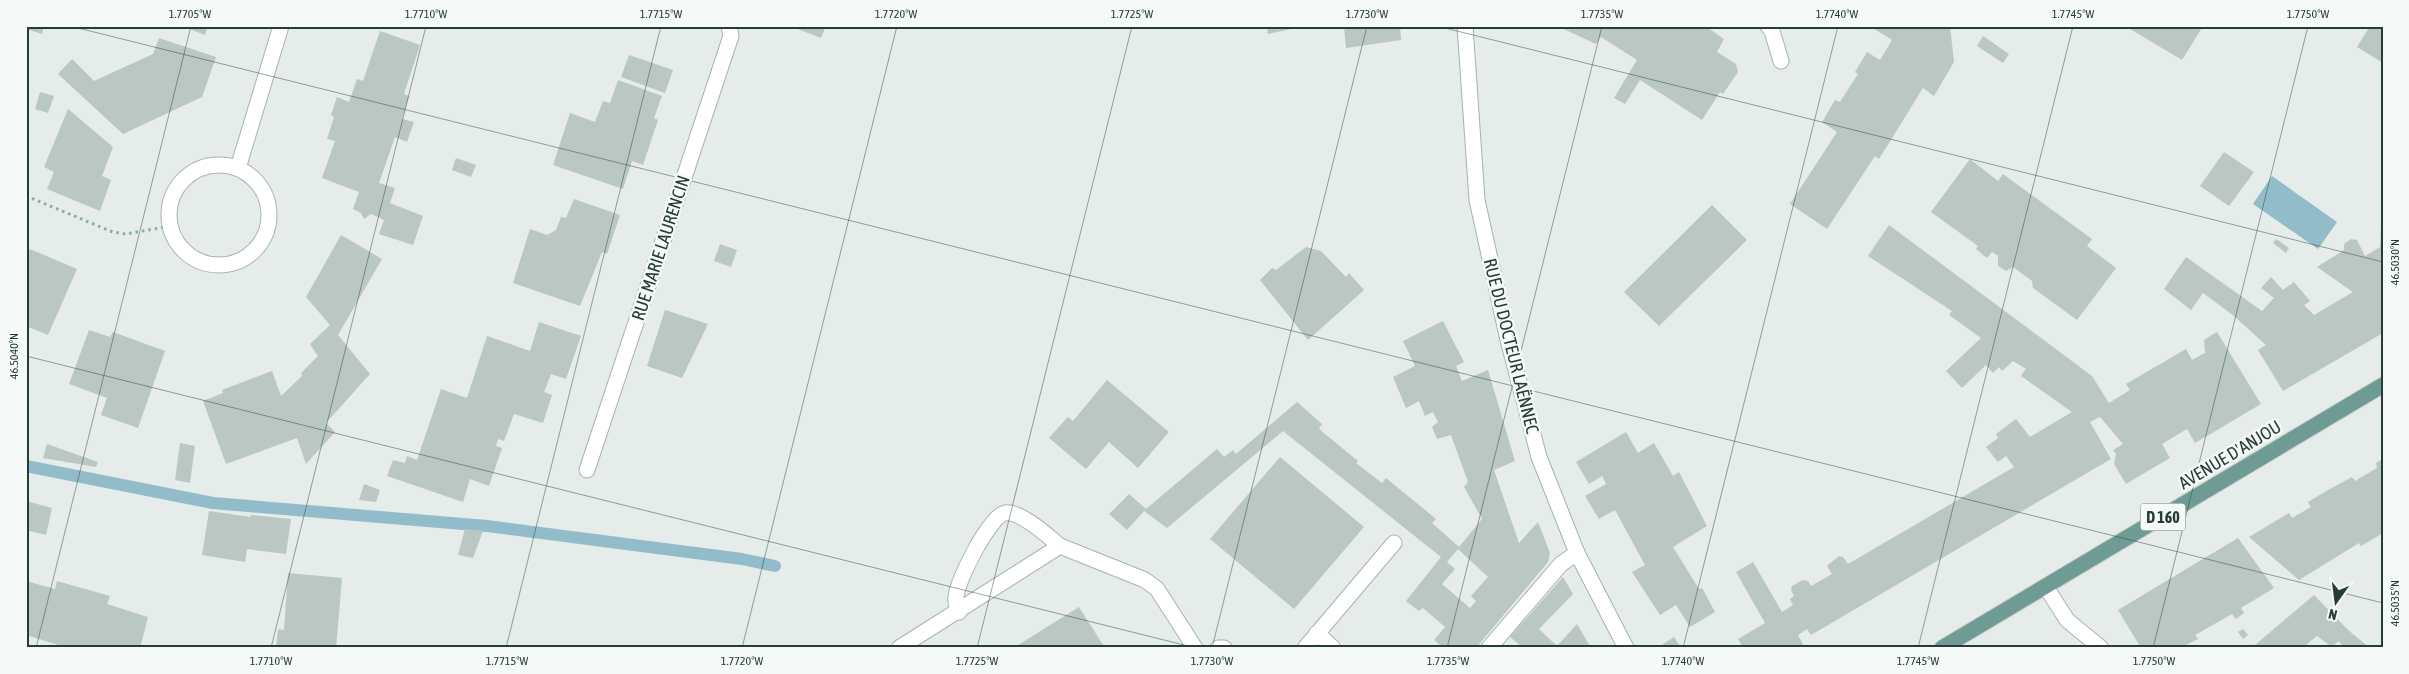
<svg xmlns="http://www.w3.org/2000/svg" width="2409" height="674" font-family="'Asap Condensed',sans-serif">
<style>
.water{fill:#93bcca}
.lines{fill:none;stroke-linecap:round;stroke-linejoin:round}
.stream{stroke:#93bcca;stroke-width:12}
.building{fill:#bac7c3;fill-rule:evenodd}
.lane-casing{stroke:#a8b4b0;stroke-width:17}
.street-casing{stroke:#a8b4b0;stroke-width:17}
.secondary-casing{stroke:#a1b4af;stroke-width:17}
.primary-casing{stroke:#c2c8c7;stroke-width:17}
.path{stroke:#89aca4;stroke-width:3;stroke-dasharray:2.5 4;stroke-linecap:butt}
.lane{stroke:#fff;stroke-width:15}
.street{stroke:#fff;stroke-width:15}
.secondary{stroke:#fff;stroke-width:15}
.primary{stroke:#6e9c95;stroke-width:15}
.ticks{fill:none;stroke:#263c38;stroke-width:1;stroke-opacity:0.45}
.labels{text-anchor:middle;stroke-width:5;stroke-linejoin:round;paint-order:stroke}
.shield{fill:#f5f9f7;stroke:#647571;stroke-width:1}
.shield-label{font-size:16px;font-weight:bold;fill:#263c38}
.street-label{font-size:18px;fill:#263c38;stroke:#f5f9f7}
.neatline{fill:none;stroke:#263c38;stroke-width:2}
.ticks-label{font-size:12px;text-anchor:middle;fill:#263c38}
</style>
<rect width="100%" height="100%" fill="#e5ece9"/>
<path class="water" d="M2272,176L2337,222L2318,249L2253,204Z"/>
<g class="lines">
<path class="stream" d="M26,466L213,503L487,526L742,559L775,566"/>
</g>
<g class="building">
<path d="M26,26H44L42,34L26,29Z"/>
<path d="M182,26H208L205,35Z"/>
<path d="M790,26H826L821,38Z"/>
<path d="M1267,26H1290L1291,29L1268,34Z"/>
<path d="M1344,26H1400L1401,40L1346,48Z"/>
<path d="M1557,26H1705L1724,39L1717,52L1736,64L1738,72L1723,94L1720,92L1702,120L1640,80L1625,104L1614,98L1637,60L1601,37L1596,44Z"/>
<path d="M1870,26H1950L1954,62L1934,96L1923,88L1879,159L1875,156L1827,229L1790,204L1837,132L1822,122L1835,100L1840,102L1858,74L1855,72L1867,52L1880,60L1892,40Z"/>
<path d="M2125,26H2203L2182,60Z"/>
<path d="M2370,26H2383V63L2357,47Z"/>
<path d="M380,31L420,45L404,94L409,96L402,119L414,122L407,142L395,137L379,183L395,188L390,203L423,216L413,245L379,234L384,220L371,214L364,219L361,213L353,209L359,192L322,178L335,141L327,139L334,117L331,115L337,97L349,102L357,79L363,81Z"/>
<path d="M1983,36L2009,54L2003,63L1977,46Z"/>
<path d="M159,38L216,57L202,97L123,134L58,74L72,59L94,81L153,54Z"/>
<path d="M629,55L673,70L665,93L621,77Z"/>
<path d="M618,80L662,96L654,118L658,120L643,165L632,161L623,189L553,165L570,113L595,122L603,101L610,103Z"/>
<path d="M40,92L54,96L48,113L35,109Z"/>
<path d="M68,109L113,147L102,176L111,180L100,211L47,189L54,172L44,167Z"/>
<path d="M2224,152L2254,172L2229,206L2200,186Z"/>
<path d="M456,158L476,165L471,177L452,170Z"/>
<path d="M1970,159L1998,181L2003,174L2092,239L2087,246L2116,268L2077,320L2033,288L2032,281L2013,267L2006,271L1998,266V256L1992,252L1987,258L1976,249L1978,246L1931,212Z"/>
<path d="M574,199L620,215L607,254L602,252L580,306L513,283L530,229L547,235L556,230L561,217L566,218Z"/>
<path d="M1712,205L1747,240L1659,326L1624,292Z"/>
<path d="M1889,225L2092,376L2109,403L2130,390L2126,384L2186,349L2192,360L2205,353L2204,340L2217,332L2261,404L2195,443L2187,429L2162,444L2170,458L2126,484L2114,464L2116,454L2113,450L2123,444L2100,417L2090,422L2111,459L1811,635L1807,629L1798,635L1805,648H1743L1738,639L1765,623L1736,572L1753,562L1782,612L1793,605L1790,599L1794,596L1791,590L1792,586L1803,580L1808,581L1811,586L1832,574L1827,566L1839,556L1843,557L1848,564L2014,467L2006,456L1998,462L1986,447L1998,438L1996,434L2016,419L2030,437L2072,412L2021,376L2026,369L2013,361L2002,371L1999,367L1993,373L1986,365L1962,388L1946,371L1981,338L1949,315L1952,311L1868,256Z"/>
<path d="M2381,225L2383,333L2283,391L2258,350L2266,345L2234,316L2203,293L2191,310L2164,289L2186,257L2262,311L2274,298L2261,288L2271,277L2283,290L2294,282L2310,301L2304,305L2314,315L2353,292L2317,267L2344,250V244L2351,239L2357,240L2365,256L2380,247Z"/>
<path d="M341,235L382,259L338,335L370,374L326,423L335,432L306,464L297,438L226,464L203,401L223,393L222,390L272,371L281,396L302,376L301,373L318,356L310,344L330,325L306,297Z"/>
<path d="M2276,239L2289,248L2286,253L2273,243Z"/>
<path d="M720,244L737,250L731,267L714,261Z"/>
<path d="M1306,247L1321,251L1346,277L1349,273L1364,290L1308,340L1260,280L1272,268L1276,270Z"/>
<path d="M30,249L77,269L48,335L26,326V258Z"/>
<path d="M665,310L708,324L682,378L647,366Z"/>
<path d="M1443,321L1464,362L1456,366L1462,381L1488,370L1515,461L1494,470L1519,543L1538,522L1550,553L1548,562L1476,648H1444L1434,640L1445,627L1423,608L1419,611L1406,601L1441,557L1283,431L1167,528L1144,511L1127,530L1109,514L1129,494L1146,509L1217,449L1224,457L1233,450L1236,454L1297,402L1322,424L1319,429L1358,461L1356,463L1382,483L1386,478L1436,519L1432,523L1459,547L1482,519L1464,487L1468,482L1451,435L1437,439L1432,427L1438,422L1433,412L1425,416L1419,401L1406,408L1393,377L1415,366L1403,341ZM1458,549L1488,577L1471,596L1476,601L1470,608L1442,584L1455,569L1447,562Z"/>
<path d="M539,322L581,336L566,379L551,374L544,392L552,395L543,423L514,414L504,441L498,439L496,446L502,448L489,486L470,479L463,502L387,476L393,460L405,463L407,456L417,460L441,389L467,398L487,336L530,351Z"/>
<path d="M89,330L110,337L113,332L165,351L138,428L101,415L107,398L69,384Z"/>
<path d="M1107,380L1169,432L1138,468L1109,442L1086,469L1049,438L1068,417L1073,421Z"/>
<path d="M1626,432L1638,453L1654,443L1673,476L1679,472L1707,526L1673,547L1699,589L1702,588L1715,612L1690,627L1676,605L1660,615L1632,572L1645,565L1615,510L1599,519L1585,496L1606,484L1602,476L1589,484L1576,462Z"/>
<path d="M180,443L195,446L190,483L175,480Z"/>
<path d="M47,444L98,462L96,467L43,458Z"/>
<path d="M1280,457L1364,527L1294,609L1210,539Z"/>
<path d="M2383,459V533L2361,546L2359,543L2299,580L2249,537L2289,513L2292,518L2311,507L2308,502L2328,490L2352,477L2355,481L2377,468L2376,463Z"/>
<path d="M364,484L380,490L376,502L359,500Z"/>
<path d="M26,501L52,508L46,535L26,530Z"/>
<path d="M209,511L250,517L251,515L291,519L286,554L247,549L245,562L202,555Z"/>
<path d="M465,529L483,531L473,558L458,555Z"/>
<path d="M2238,538L2274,588L2241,608L2244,613L2236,619L2232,614L2195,635L2198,639L2180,648H2141L2118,610Z"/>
<path d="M288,573L342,578L336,648H276L278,629L284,630Z"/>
<path d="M1563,577L1573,594L1539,629L1557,646L1577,624L1591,648H1523L1510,637Z"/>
<path d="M26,581L55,589L57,581L110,596L107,604L148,617L140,648H68L26,635Z"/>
<path d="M2314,595L2348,630L2370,648H2346L2338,641L2332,647L2317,636L2302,648H2258L2255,645Z"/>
<path d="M1079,607L1105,648H1013Z"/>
<path d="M2243,629L2248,635L2243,639L2238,632Z"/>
<path d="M1674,637L1681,648H1657Z"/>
</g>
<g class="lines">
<g class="lane-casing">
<g id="lane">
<path d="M959,612C957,607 955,601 956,597C957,580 990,516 1005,513C1020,510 1049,537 1060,546"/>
<path d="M1317,633L1333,648"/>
<path d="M899,648L1060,546L1145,580L1157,589L1195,648"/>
<path d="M1218,648H1224"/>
<path d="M1305,648L1394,543"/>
</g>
</g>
<g class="street-casing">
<g id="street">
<path d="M1768,26L1772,31L1781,61"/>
<circle cx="219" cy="215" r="50"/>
<path d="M238,168L281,26"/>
<path d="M587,470L731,36L729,26"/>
<path d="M2046,587L2067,620L2101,648"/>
<path d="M1489,648L1561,564L1577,553"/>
</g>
</g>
<g class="secondary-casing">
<path id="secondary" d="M1465,26L1477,200L1508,340L1539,457L1577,553L1626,648"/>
</g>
<g class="primary-casing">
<path id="primary" d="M1942,648L2383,385"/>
</g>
<path class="path" d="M26,196L113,232L126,234L170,226"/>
<use href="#lane" class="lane"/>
<use href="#street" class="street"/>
<use href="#secondary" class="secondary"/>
<use href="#primary" class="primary"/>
</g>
<path class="ticks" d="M70,26L2383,603M1437,26L2383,262M26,356L1196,648M36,648L191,26M271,648L426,26M506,648L661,26M742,648L897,26M977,648L1132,26M1212,648L1367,26M1447,648L1602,26M1683,648L1838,26M1918,648L2073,26M2153,648L2308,26"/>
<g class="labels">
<rect class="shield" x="2140.5" y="503.5" width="45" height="27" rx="4"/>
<g class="shield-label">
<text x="2163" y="523">D 160</text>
</g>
<g class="street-label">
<text transform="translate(661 248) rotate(-72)" y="6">RUE MARIE LAURENCIN</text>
<text transform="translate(1511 346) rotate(76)" y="6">RUE DU DOCTEUR LAËNNEC</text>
<text transform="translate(2230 455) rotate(-31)" y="6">AVENUE D'ANJOU</text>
</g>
</g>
<rect width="2409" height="674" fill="none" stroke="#f5f9f7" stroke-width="55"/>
<g transform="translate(2336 602) rotate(194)" stroke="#f5f9f7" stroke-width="4" paint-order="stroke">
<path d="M0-4L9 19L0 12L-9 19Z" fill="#263c38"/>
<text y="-8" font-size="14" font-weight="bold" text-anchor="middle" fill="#263c38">N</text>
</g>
<rect x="28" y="28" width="2354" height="618" class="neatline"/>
<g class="ticks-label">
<text x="190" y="18">1.7705°W</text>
<text x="426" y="18">1.7710°W</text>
<text x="661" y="18">1.7715°W</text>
<text x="896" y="18">1.7720°W</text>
<text x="1132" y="18">1.7725°W</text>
<text x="1367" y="18">1.7730°W</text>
<text x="1602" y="18">1.7735°W</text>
<text x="1837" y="18">1.7740°W</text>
<text x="2073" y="18">1.7745°W</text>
<text x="2308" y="18">1.7750°W</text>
<text transform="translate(2395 262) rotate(-90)" y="4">46.5030°N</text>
<text transform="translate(14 356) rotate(-90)" y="4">46.5040°N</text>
<text transform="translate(2395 603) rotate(-90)" y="4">46.5035°N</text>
<text x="271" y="665">1.7710°W</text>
<text x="507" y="665">1.7715°W</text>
<text x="742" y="665">1.7720°W</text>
<text x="977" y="665">1.7725°W</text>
<text x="1212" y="665">1.7730°W</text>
<text x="1448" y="665">1.7735°W</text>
<text x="1683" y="665">1.7740°W</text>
<text x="1918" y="665">1.7745°W</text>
<text x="2154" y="665">1.7750°W</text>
</g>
</svg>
